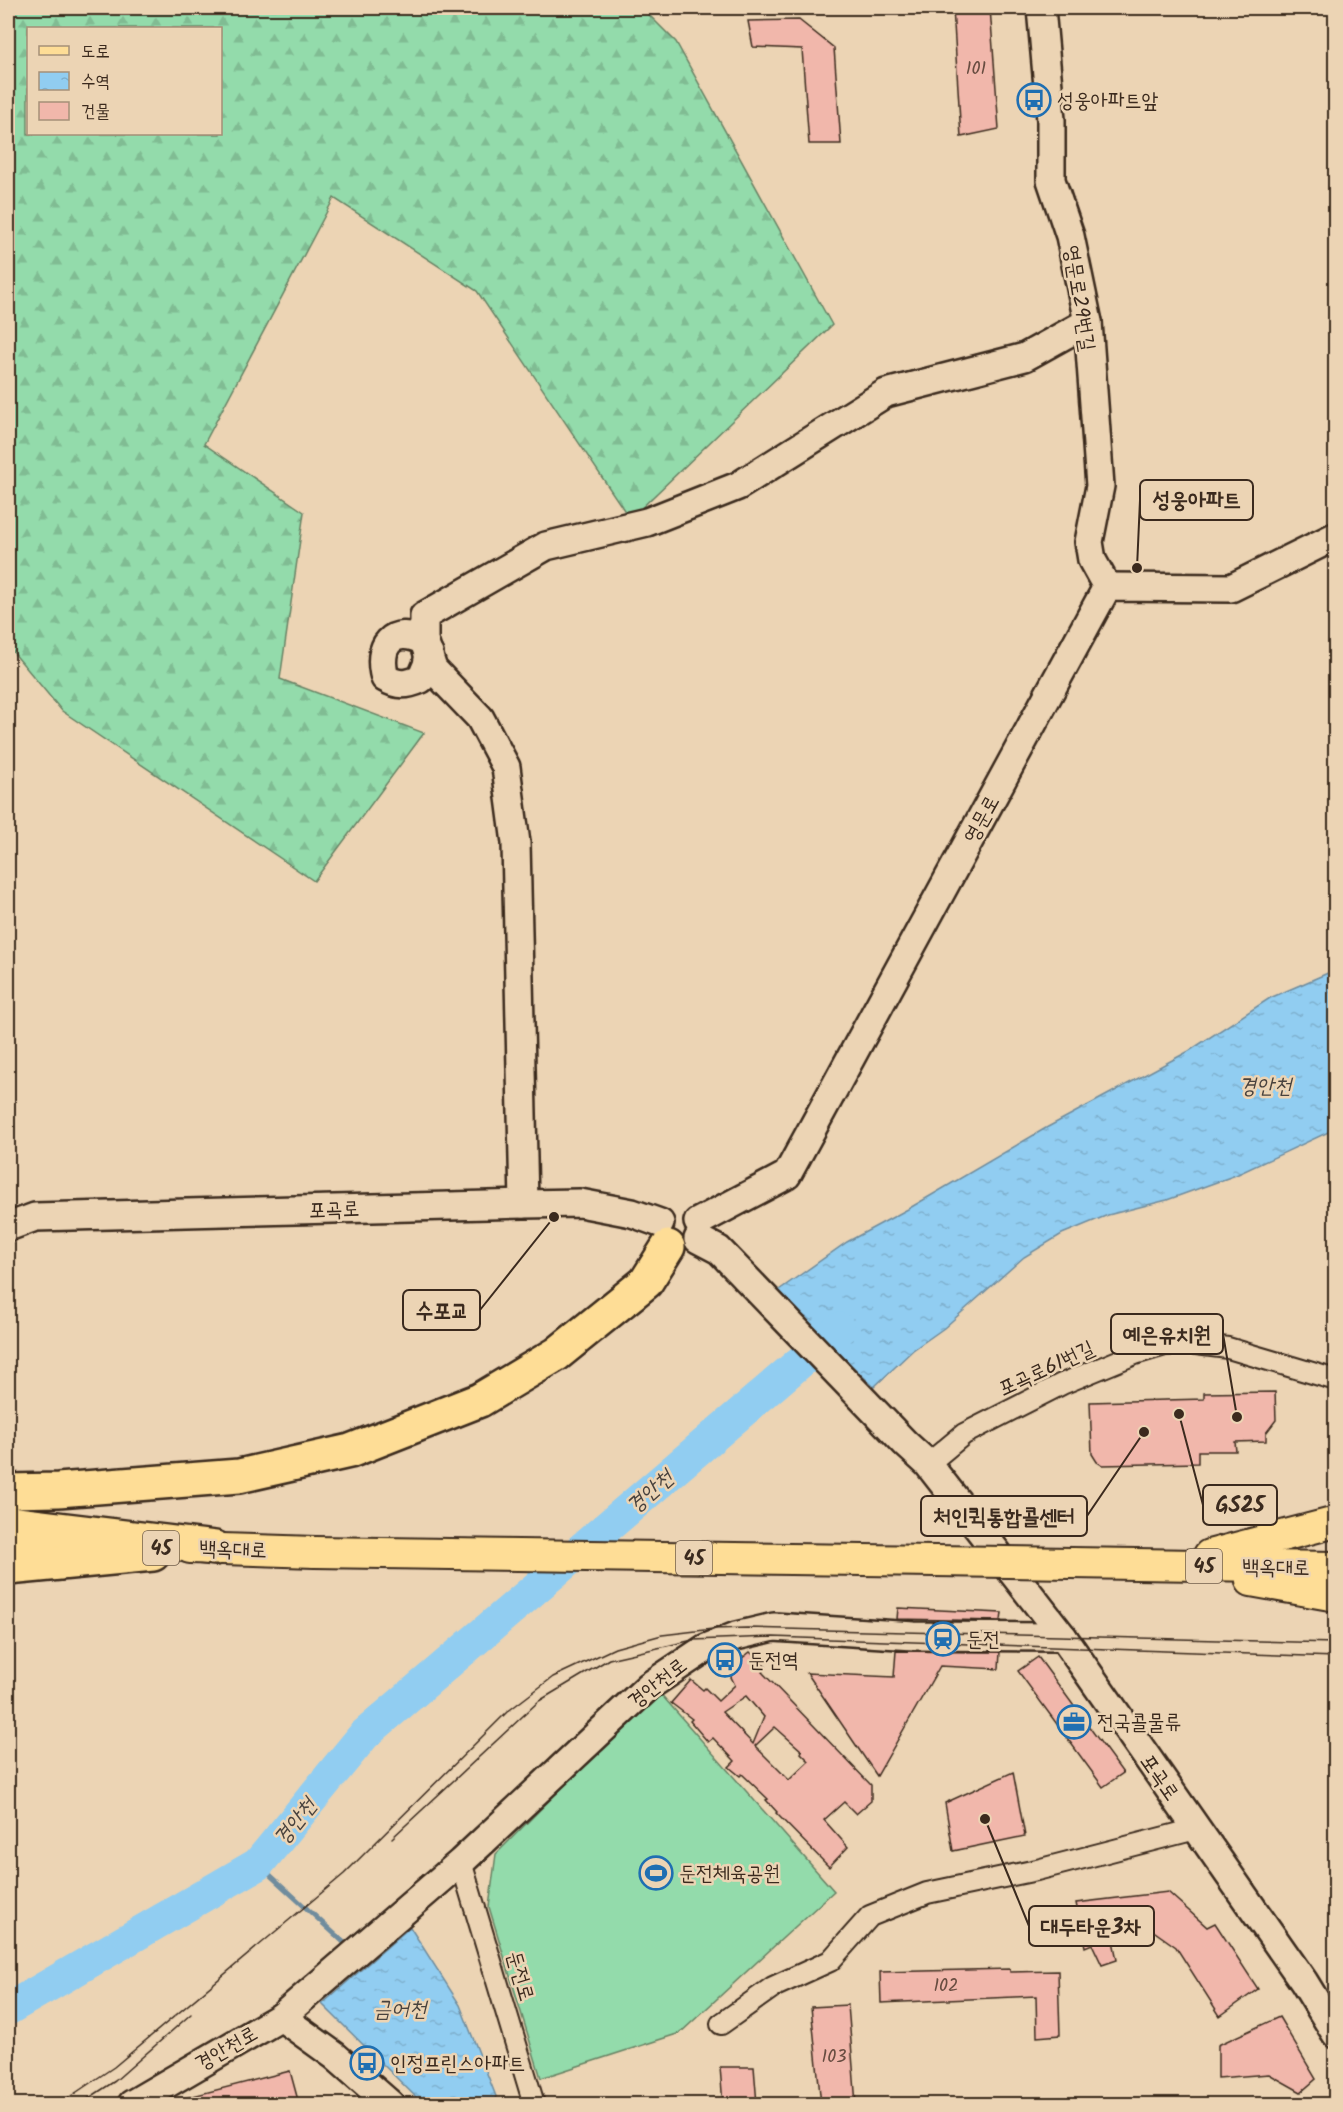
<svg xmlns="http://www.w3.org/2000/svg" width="1343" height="2112" font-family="Kalam,'Poor Story',sans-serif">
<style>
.forest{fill:url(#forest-firs);stroke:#678264;stroke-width:1.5;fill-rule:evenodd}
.pitch{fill:#93dbab;stroke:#678264;stroke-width:1.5}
.water{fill:url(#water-ripples);stroke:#6f8c9d;stroke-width:1.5}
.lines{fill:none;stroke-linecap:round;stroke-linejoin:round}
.stream{stroke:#6f8c9d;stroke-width:5}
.river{stroke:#91cdf1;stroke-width:33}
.building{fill:#f1b7ab;stroke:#3b2a1e;stroke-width:1.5;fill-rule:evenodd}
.street-casing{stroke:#3b2a1e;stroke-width:24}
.secondary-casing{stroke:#3b2a1e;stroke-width:32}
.primary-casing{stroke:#3b2a1e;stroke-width:34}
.highway-casing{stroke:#3b2a1e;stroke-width:38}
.street{stroke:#ecd4b4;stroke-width:20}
.secondary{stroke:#ecd4b4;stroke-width:27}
.primary{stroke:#fedd96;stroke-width:30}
.highway{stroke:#fedd96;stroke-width:33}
.tram{stroke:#3b2a1e;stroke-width:1.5}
.primary-bridge-casing{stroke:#3b2a1e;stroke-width:34;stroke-linecap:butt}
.primary-bridge{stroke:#fedd96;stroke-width:30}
.labels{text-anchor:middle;stroke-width:5;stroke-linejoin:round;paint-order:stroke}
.number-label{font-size:18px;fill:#684d41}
.shield{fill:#ecd4b4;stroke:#705d4b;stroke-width:1.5}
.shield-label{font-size:20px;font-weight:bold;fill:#3b2a1e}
.poi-label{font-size:21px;fill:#3b2a1e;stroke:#ecd4b4;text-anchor:start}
.street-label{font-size:21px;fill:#3b2a1e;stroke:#ecd4b4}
.water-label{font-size:22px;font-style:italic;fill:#48423e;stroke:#ecd4b4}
.leader{fill:none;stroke:#3b2a1e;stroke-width:2}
.callout-dot{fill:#3b2a1e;stroke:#ecd4b4;stroke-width:2}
.callout{fill:#ecd4b4;stroke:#3b2a1e;stroke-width:2}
.callout-label{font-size:22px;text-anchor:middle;font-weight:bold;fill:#3b2a1e}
</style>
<defs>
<pattern id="forest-firs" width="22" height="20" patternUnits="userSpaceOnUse" patternTransform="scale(1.5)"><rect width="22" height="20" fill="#93dbab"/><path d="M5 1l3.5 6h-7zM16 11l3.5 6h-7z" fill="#80bc93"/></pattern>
<pattern id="water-ripples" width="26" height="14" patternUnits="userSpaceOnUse" patternTransform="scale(1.5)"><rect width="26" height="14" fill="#91cdf1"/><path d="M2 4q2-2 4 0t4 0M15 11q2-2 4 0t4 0" fill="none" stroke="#7eb0ce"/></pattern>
</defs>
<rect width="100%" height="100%" fill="#ecd4b4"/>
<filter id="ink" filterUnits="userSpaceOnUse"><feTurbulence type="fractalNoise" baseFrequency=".0167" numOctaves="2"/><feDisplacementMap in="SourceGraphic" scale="12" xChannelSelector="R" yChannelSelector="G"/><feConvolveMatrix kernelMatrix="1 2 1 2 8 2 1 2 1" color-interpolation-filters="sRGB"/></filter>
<g filter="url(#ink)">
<path class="forest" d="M8,8H642L676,42L832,325L630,519L477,291L334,198L204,444L304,512L280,679L424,733L314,881L62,711L8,646ZM28,28H220V134H28Z"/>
<path class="pitch" d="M658,1691L834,1891L680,2033L541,2078L489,1907L496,1854Z"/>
<g class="water">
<path d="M1335,970V1129L1236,1175L1167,1200L1108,1215L1062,1234L1024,1257L944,1328L913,1350L874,1387L776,1292L847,1242L908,1209L1046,1128L1189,1051L1270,998Z"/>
<path d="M410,1927L460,2005L499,2104H423L322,2004Z"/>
</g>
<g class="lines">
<path class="stream" d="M258,1864L351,1949"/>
<path class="river" d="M8,2009L258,1864L364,1735L839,1329"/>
</g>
<g class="building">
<path d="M953,8H990L999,129L961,137Z"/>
<path d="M799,20L834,48L841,144H809L802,49L753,47L748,21Z"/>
<path d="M1275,1392L1276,1420L1266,1433V1441L1235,1442L1236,1451H1198V1463L1102,1465L1097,1462L1092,1454L1090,1402L1204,1399V1393Z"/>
<path d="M898,1608L1002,1613L1001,1621L897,1619Z"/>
<path d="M896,1651L1000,1652L999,1669L940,1666L877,1776L807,1673L894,1677Z"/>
<path d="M750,1652L766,1667L762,1672L871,1785V1801L856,1814L844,1802L824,1820L848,1847L829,1867L776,1813L777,1812L766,1800L768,1799L742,1774L740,1776L729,1767L735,1761L713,1738L708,1742L690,1721L692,1719L671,1703L691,1680L703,1690L705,1688L718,1701L735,1685L731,1677V1667ZM746,1696L764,1717L753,1744L722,1712ZM775,1727L802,1751L801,1753L809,1761L789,1780L755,1746Z"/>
<path d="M1038,1657L1123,1773L1103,1787L1018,1671Z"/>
<path d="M1013,1772L1025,1836L953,1851L945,1803Z"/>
<path d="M1168,1892L1207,1927L1215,1923L1258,1989L1220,2016L1176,1947L1145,1925L1111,1931L1117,1960L1102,1965L1092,1944L1085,1947L1076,1903Z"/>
<path d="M1010,1969V1972L1058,1971L1060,2035L1037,2037L1036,1996L881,2003L880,1972Z"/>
<path d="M848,2005L856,2104H821L811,2007Z"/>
<path d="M1279,2017L1316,2079L1301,2092L1269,2074L1218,2078V2045Z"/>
<path d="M720,2067H754L757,2104H723Z"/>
<path d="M290,2071L299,2104H181V2099Z"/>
</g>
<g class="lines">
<g class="street-casing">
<g id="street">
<path d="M928,1464L964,1434L1062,1384L1135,1354L1165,1345L1188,1343L1228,1348L1336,1380"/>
<path d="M461,1862L534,2104"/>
<path d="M721,2024L773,1987L830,1961L870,1916L927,1893L1037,1870L1196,1829"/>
</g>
</g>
<g class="secondary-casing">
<g id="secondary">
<path d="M1041,8L1051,120V180L1070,236L1088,322L1100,486L1089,542L1092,560L1107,587"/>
<path d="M424,641C392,625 376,646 385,678C398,686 407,685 421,679L427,665L429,654"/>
<path d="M524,1204L516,843L506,767L480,718L433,669L424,641V616L546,546L647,522L738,486L886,393L1025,357L1088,322"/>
<path d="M698,1222L787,1175L1107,587L1231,588L1336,536"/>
<path d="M8,1227L35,1217L524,1204L580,1203L632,1213L660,1223"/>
<path d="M698,1239L719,1250L906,1444L928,1464L1063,1637L1304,1982L1336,2034"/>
<path d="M281,2017L335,2056L390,2104"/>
<path d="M132,2104L281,2017L461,1862L649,1686L706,1648L736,1636L774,1627L914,1636L1063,1637"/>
</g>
</g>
<g class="primary-casing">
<g id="primary">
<path d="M8,1545L103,1547"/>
<path d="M190,1548L315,1552"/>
<path d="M1209,1555L1336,1522"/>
<path d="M1072,1563L1336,1567"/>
<path d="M1251,1581L1336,1596"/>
</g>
</g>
<g class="highway-casing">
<g id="highway">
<path d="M8,1491L58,1490L239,1476L350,1451L480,1400L557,1354L646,1282L668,1247"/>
<path d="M8,1523L215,1548"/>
<path d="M8,1568L153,1554"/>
</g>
</g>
<use href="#street" class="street"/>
<use href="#secondary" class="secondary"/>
<use href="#primary" class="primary"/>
<use href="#highway" class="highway"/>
<g class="tram">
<path d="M392,1838L539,1701L609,1659L693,1640L773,1637L1336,1657"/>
<path d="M59,2104L114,2067L344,1874L507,1712L553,1677L615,1648L662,1635L713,1629L747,1628L1336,1643"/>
<path d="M80,2104L115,2081L191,2014"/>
</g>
<g class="primary-bridge-casing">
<path id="primary-bridge" d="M315,1552L1072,1563"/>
</g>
<use href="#primary-bridge" class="primary-bridge"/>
</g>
</g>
<defs>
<g id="bus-ring" transform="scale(1.725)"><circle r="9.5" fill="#ecd4b4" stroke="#1f6fb2" stroke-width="1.5"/><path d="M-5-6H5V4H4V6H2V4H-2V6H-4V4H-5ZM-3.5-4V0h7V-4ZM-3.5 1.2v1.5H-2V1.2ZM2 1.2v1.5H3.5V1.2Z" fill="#1f6fb2"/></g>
<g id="station-ring" transform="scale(1.725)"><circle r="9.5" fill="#ecd4b4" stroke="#1f6fb2" stroke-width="1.5"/><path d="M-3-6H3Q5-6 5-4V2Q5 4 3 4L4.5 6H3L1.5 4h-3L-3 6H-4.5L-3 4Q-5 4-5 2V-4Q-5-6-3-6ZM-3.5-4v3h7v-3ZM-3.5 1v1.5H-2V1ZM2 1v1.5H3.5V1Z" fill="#1f6fb2"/></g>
<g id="office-ring" transform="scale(1.725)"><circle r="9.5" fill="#ecd4b4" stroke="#1f6fb2" stroke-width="1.5"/><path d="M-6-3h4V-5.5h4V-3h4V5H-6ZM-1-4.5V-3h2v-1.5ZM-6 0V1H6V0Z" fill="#1f6fb2"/></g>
<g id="stadium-ring" transform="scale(1.725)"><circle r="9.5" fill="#ecd4b4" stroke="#1f6fb2" stroke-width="1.5"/><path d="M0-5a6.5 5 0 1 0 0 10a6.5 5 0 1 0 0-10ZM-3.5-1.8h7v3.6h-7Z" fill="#1f6fb2"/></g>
</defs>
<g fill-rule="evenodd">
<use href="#bus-ring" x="1034" y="100"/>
<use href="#station-ring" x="943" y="1639"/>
<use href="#bus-ring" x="725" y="1660"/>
<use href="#office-ring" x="1074" y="1722"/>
<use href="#stadium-ring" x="656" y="1873"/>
<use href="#bus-ring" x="367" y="2063"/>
</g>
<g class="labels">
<g class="number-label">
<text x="976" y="74">101</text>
<text x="946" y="1991">102</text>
<text x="834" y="2062">103</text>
</g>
<g class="shield">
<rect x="143" y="1531" width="36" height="34" rx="4.5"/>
<rect x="676" y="1541" width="36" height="34" rx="4.5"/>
<rect x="1186" y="1549" width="36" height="34" rx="4.5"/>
</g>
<g class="shield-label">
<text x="161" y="1555">45</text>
<text x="694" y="1565">45</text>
<text x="1204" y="1573">45</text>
</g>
<g class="poi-label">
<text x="1057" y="107">성웅아파트앞</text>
<text x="966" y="1646">둔전</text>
<text x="748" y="1667">둔전역</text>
<text x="1097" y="1729">전국콜물류</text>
<text x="679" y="1880">둔전체육공원</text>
<text x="390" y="2070">인정프린스아파트</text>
</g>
<g class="street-label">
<text transform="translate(1080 298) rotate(81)" y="7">영문로29번길</text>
<text transform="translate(981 819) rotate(-61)" y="7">영문로</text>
<text transform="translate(334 1209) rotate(-2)" y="7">포곡로</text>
<text transform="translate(1046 1368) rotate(-25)" y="7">포곡로61번길</text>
<text transform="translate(233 1549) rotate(2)" y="7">백옥대로</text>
<text transform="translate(1276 1567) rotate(1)" y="7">백옥대로</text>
<text transform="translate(657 1683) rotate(-38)" y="7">경안천로</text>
<text transform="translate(1160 1777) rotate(55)" y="7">포곡로</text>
<text transform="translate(521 1976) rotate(74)" y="7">둔전로</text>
<text transform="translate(226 2048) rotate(-30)" y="7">경안천로</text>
</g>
<g class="water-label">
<text x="1265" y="1093">경안천</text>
<text transform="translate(649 1491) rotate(-41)" y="8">경안천</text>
<text transform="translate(294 1821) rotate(-51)" y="8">경안천</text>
<text x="400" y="2016">금어천</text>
</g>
</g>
<path class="leader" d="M1137 568L1140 500M554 1217L480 1310M1237 1417L1223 1334M1179 1414L1203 1505M1144 1432L1087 1516M985 1819L1029 1926"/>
<g class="callout-dot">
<circle cx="1137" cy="568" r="6"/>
<circle cx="554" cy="1217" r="6"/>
<circle cx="1237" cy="1417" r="6"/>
<circle cx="1179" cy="1414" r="6"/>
<circle cx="1144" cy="1432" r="6"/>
<circle cx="985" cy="1819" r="6"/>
</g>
<g class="callout">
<rect x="1140" y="480" width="113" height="40" rx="6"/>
<rect x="403" y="1290" width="77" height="40" rx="6"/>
<rect x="1111" y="1314" width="112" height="40" rx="6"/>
<rect x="1203" y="1485" width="74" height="40" rx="6"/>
<rect x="921" y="1496" width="166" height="40" rx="6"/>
<rect x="1029" y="1906" width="125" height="40" rx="6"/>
</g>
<g class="callout-label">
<text x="1197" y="507">성웅아파트</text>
<text x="442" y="1318">수포교</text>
<text x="1167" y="1342">예은유치원</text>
<text x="1240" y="1512">GS25</text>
<text x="1004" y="1524">처인퀵통합콜센터</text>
<text x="1091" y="1934">대두타운3차</text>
</g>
<rect width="1343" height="2112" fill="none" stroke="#ecd4b4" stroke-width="30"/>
<rect x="15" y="15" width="1313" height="2082" fill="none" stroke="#3b2a1e" stroke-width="2" filter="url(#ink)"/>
<rect x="27" y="27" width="195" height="108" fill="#ecd4b4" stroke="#a59078" stroke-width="1.5"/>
<rect x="39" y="46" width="30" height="9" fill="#fedd96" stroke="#a59078" stroke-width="1.5"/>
<text x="81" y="57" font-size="18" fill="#3b2a1e">도로</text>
<rect x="39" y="72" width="30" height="18" fill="url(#water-ripples)" stroke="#a59078" stroke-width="1.5"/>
<text x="81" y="87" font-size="18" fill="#3b2a1e">수역</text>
<rect x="39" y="102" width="30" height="18" fill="#f1b7ab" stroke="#a59078" stroke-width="1.5"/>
<text x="81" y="117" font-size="18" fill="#3b2a1e">건물</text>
</svg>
